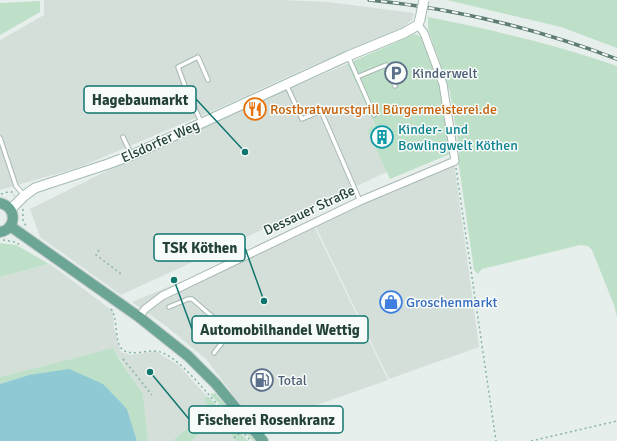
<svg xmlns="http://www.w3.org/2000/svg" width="617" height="441" font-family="Signika,sans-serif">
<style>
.built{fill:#d4dfda}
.green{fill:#bfe0c8}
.water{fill:#8ec9d4}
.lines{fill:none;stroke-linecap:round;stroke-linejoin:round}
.lane-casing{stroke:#a8b8b2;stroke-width:5.5}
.street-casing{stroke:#a8b8b2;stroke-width:9}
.secondary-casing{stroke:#a4bbb3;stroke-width:11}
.primary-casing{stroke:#c2cac8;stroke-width:12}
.path{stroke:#86b3a5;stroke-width:1.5;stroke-dasharray:2 3;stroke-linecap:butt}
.lane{stroke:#fff;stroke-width:3.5}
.street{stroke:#fff;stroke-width:7}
.secondary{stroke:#fff;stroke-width:9}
.primary{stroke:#6aa596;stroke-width:10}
.rail-casing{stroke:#5f7d75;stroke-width:3.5}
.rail{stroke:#f7fbf9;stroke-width:2;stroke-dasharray:6;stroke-linecap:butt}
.secondary-bridge-casing{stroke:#a4bbb3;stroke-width:11;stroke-linecap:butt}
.secondary-bridge{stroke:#fff;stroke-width:9}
.labels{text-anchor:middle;stroke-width:3;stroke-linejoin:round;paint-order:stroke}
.service-label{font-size:14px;fill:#4e5e75;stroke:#f7fbf9;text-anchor:start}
.food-label{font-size:14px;fill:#c56008;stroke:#f7fbf9;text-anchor:start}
.culture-label{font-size:14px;fill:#0d838f;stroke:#f7fbf9;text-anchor:start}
.street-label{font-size:14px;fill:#24423a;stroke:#f7fbf9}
.shop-label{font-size:14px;fill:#366cbe;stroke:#f7fbf9;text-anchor:start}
.leader{fill:none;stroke:#0f766e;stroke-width:1.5}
.callout-dot{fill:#0f766e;stroke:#f7fbf9;stroke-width:1.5}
.callout{fill:#f7fbf9;stroke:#0f766e;stroke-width:1.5}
.callout-label{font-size:15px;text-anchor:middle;font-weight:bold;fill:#24423a}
</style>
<rect width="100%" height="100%" fill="#e6efeb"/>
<g class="built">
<path d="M44,0H281L328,2L414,13L412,20L402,28L309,67L217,109L80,167L0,190V40L44,15Z"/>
<path d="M347,64L375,126L367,130L387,172L121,295L40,237L30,209L163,143Z"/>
<path d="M454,162L479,347L389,379L315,225Z"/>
<path d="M314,226L388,380L257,426L206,359L166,326L132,302Z"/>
<path d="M50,264L113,311L114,328L121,352L131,355L155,351L178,365L216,406L172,441H148L143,394L113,348L0,377V277Z"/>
<path d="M219,418L236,441H191Z"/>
</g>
<g class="green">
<path d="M447,0H617V48L561,27Z"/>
<path d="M40,1V12L0,35V3Z"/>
<path d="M428,17C492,30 555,44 617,66V317L614,305L592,250L588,246L580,245L482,269L478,274L474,270L459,166V150L450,92L428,29Z"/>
<path d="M415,34L422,37L440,87L450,154L390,179L367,130L375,125L347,64Z"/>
<path d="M0,243L16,245L49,264L0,277Z"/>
<path d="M113,348L120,360L143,394L148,441H137L127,409L29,375L0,384V377Z"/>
<path d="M215,393L258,441H253L210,394Z"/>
<path d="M208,396L248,441H236L219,418L191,441H172L212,409L204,400Z"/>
</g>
<path class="water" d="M69,369L103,384L127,409L137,441H0V384L29,375Z"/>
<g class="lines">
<g class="lane-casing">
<g id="lane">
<path d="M348,56L374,115"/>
<path d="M357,77L386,65L395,86"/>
<path d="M286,84L302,119L321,111L360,201"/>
<path d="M153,104L186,89"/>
<path d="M201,122L186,89L178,67L198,57L208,80"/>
<path d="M123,137L131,154"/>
<path d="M0,138L16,186L24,195"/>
<path d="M169,307L188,299H192L229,331L228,335L214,353"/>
</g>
</g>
<g class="street-casing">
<path id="street" d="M139,317L145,309L162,296L360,201L455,161L443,84L424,33L418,25"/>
</g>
<g class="secondary-casing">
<path id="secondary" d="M11,209L24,196L35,188L108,164L132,155L348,56L404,33L418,25L420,19"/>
</g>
<g class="primary-casing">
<g id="primary">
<path d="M0,203C17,207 17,229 0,232"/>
<path d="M10,226L139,317L188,356L216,384L263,441"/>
</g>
</g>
<g class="path">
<path d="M456,168L496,441"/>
<path d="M1,194L8,192H12L14,196"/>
<path d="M23,209V220L26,226"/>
<path d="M3,240L15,242L22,246"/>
<path d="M99,250L96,255L120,273L121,276"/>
<path d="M111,309C118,316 114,342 122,349C131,358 151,347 163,353C178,360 191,375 202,387C218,405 234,423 251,441"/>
<path d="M123,359L152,395"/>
<path d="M234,438L242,431"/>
<path d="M531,441L617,421"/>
</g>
<use href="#lane" class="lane"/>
<use href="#street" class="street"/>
<use href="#secondary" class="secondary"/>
<use href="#primary" class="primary"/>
<g class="rail-casing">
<path id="rail" d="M369,0C454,8 538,29 617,59"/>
</g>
<use href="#rail" class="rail"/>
<g class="secondary-bridge-casing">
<path id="secondary-bridge" d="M420,19L424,0"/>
</g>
<use href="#secondary-bridge" class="secondary-bridge"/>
</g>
<defs>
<g id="parking-ring" transform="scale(1.15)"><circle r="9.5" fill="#f7fbf9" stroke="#5c6f8a" stroke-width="1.5"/><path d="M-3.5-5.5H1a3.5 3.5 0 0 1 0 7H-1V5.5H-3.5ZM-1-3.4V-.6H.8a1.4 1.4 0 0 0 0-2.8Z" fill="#5c6f8a"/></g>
<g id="restaurant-ring" transform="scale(1.15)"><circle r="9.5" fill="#f7fbf9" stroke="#e8710a" stroke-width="1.5"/><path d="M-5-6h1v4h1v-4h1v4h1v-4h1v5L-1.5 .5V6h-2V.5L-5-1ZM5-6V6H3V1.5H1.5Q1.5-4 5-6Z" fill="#e8710a"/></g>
<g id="building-ring" transform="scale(1.15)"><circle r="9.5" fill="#f7fbf9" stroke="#0f9aa8" stroke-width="1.5"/><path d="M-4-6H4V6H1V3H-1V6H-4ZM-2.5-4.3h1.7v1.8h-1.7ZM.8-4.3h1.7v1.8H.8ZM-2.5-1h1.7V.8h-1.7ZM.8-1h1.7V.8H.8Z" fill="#0f9aa8"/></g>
<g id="shop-ring" transform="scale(1.15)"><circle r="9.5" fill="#f7fbf9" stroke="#3f7fe0" stroke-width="1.5"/><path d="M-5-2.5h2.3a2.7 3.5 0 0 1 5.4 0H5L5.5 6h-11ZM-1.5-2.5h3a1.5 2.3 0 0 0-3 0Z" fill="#3f7fe0"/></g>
<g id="fuel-ring" transform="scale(1.15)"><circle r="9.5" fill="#f7fbf9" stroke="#5c6f8a" stroke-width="1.5"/><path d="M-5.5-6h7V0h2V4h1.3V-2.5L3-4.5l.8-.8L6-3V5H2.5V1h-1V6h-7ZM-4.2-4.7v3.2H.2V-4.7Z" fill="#5c6f8a"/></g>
</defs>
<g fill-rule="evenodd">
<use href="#parking-ring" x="396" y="73"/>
<use href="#restaurant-ring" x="255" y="109"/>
<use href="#building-ring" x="382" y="137"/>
<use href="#shop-ring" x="391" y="302"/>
<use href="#fuel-ring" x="262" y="380"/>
</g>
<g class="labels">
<g class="service-label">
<text x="412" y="78">Kinderwelt</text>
<text x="278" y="385">Total</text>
</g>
<g class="food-label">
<text x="270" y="114">Rostbratwurstgrill Bürgermeisterei.de</text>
</g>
<g class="culture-label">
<text x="398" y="134">Kinder- und<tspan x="398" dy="16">Bowlingwelt Köthen</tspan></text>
</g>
<g class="street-label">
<text transform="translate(160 141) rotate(-24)" y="5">Elsdorfer Weg</text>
<text transform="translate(309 210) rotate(-25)" y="5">Dessauer Straße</text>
</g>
<g class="shop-label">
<text x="406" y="307">Groschenmarkt</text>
</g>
</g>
<path class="leader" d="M245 152L196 99M264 301L245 248M174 280L192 329M150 372L189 419"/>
<g class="callout-dot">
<circle cx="245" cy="152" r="4"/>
<circle cx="264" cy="301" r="4"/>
<circle cx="174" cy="280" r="4"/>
<circle cx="150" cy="372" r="4"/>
</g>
<g class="callout">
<rect x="84" y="86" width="112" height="27" rx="4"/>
<rect x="154" y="234" width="91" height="27" rx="4"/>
<rect x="192" y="316" width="176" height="27" rx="4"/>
<rect x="189" y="406" width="154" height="27" rx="4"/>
</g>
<g class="callout-label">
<text x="140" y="105">Hagebaumarkt</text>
<text x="200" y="253">TSK Köthen</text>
<text x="280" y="335">Automobilhandel Wettig</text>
<text x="266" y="425">Fischerei Rosenkranz</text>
</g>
</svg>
